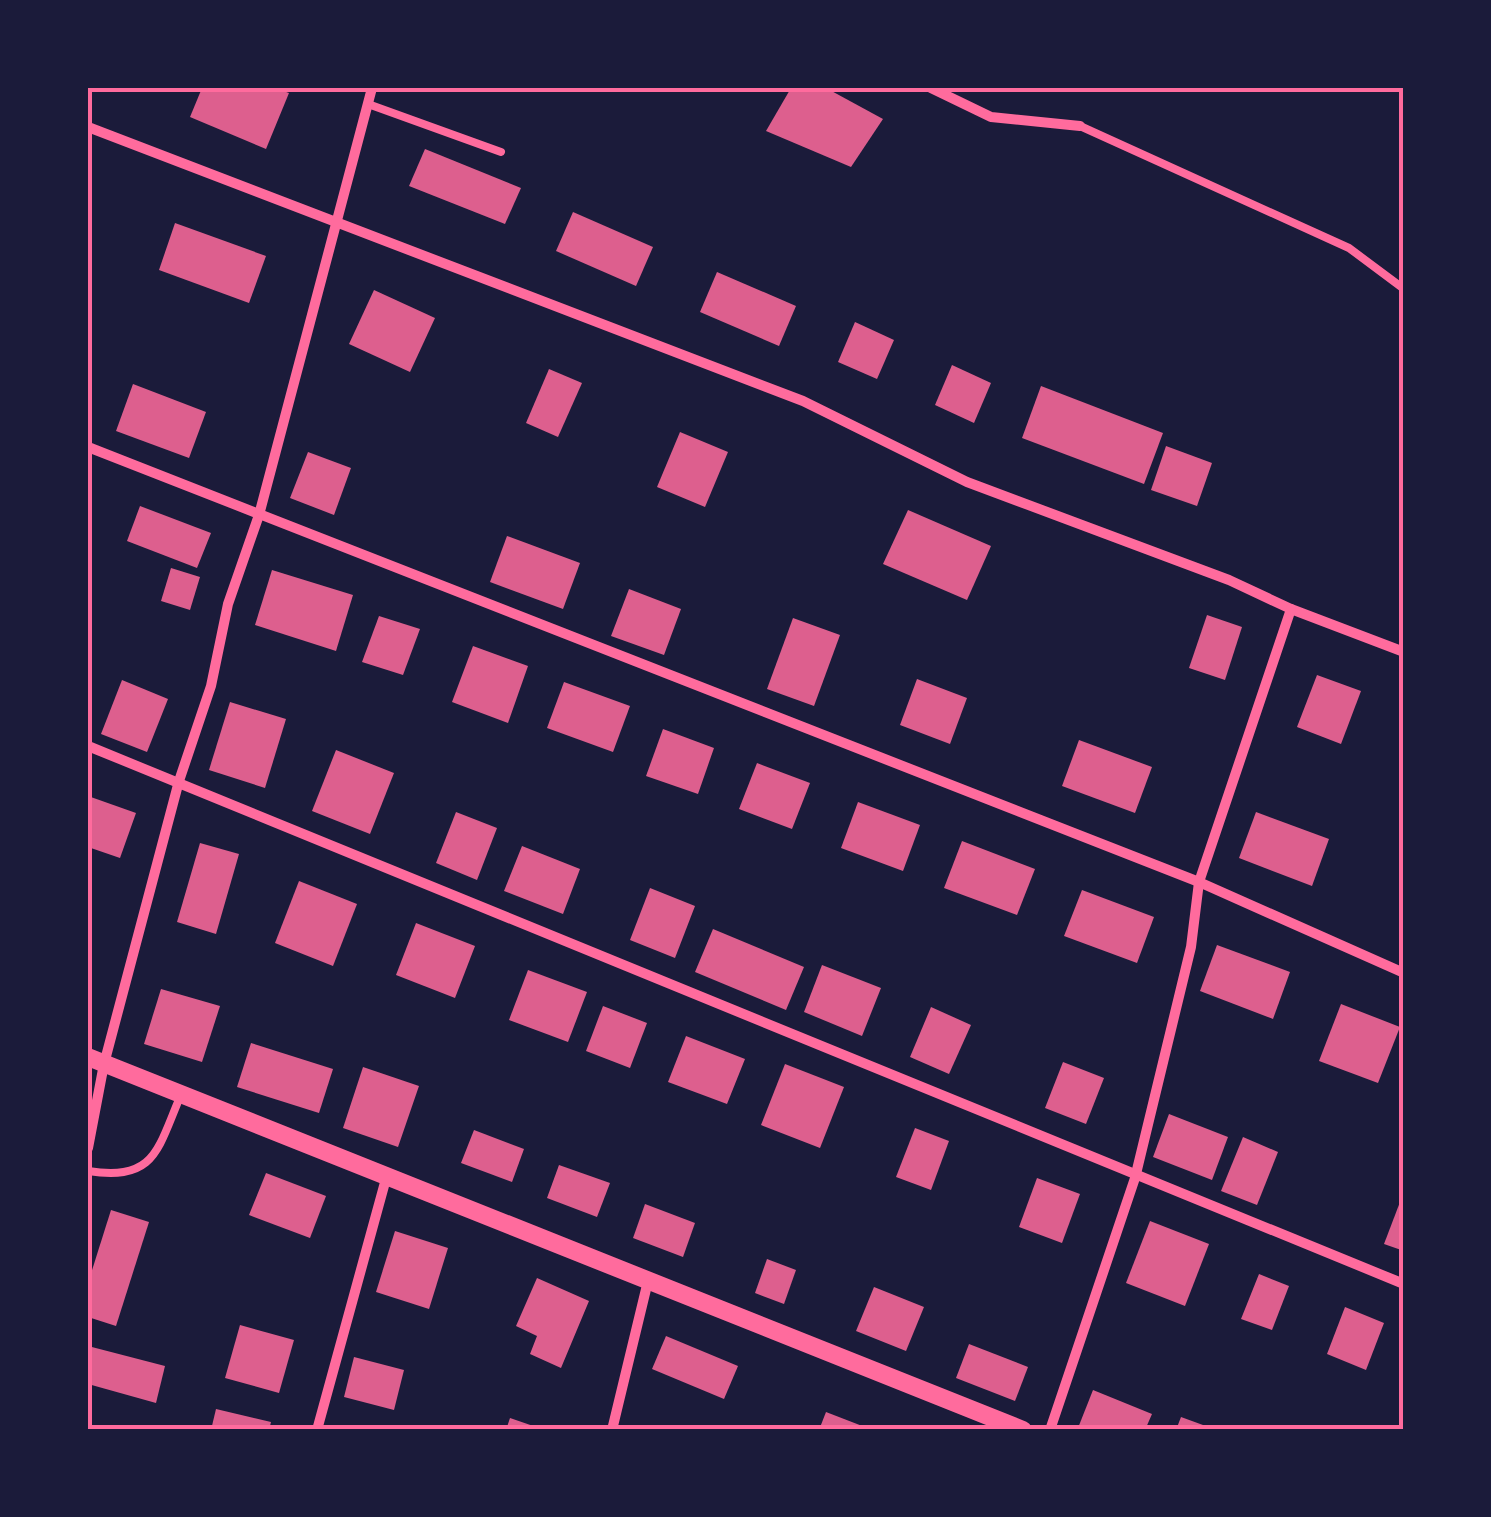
<svg xmlns="http://www.w3.org/2000/svg" width="1491" height="1517" font-family="Raleway,sans-serif">
<style>
.building{fill:#dd5f8e}
.lines{fill:none;stroke-linecap:round;stroke-linejoin:round}
.service{stroke:#ff6b9d;stroke-width:8}
.minor{stroke:#ff6b9d;stroke-width:10}
.tertiary{stroke:#ff6b9d;stroke-width:18}
.neatline{fill:none;stroke:#ff6b9d;stroke-width:4}
</style>
<rect width="100%" height="100%" fill="#1b1b3a"/>
<g class="building">
<path d="M202,88H275L289,93L266,149L190,117Z"/>
<path d="M791,88H826L883,119L851,167L766,131Z"/>
<path d="M425,149L521,188L505,224L409,186Z"/>
<path d="M573,212L653,247L636,286L556,251Z"/>
<path d="M175,223L266,256L249,303L159,270Z"/>
<path d="M717,272L796,306L779,346L700,312Z"/>
<path d="M374,290L435,318L410,372L349,344Z"/>
<path d="M855,322L894,340L877,379L838,362Z"/>
<path d="M952,365L991,383L974,423L935,405Z"/>
<path d="M549,369L582,383L558,437L526,423Z"/>
<path d="M133,384L206,412L189,458L116,431Z"/>
<path d="M1041,386L1163,433L1144,484L1022,438Z"/>
<path d="M680,432L728,452L705,507L657,487Z"/>
<path d="M1166,446L1212,463L1197,506L1151,490Z"/>
<path d="M308,452L351,468L334,515L290,498Z"/>
<path d="M140,506L211,533L197,568L127,541Z"/>
<path d="M908,510L991,546L967,600L883,564Z"/>
<path d="M507,536L580,563L563,609L490,582Z"/>
<path d="M171,568L200,577L190,610L161,601Z"/>
<path d="M272,570L353,595L336,651L255,625Z"/>
<path d="M629,589L681,609L664,655L611,636Z"/>
<path d="M1207,615L1242,627L1225,680L1189,668Z"/>
<path d="M379,616L420,629L403,675L362,662Z"/>
<path d="M793,618L840,635L814,706L767,689Z"/>
<path d="M473,646L528,666L508,723L452,702Z"/>
<path d="M1317,675L1361,691L1341,744L1297,727Z"/>
<path d="M917,679L967,698L950,744L900,725Z"/>
<path d="M122,680L168,699L147,752L101,734Z"/>
<path d="M564,682L630,706L613,752L547,728Z"/>
<path d="M230,702L286,719L265,788L209,770Z"/>
<path d="M663,729L714,748L698,794L646,776Z"/>
<path d="M1079,740L1152,767L1135,813L1062,786Z"/>
<path d="M336,750L394,773L370,834L312,811Z"/>
<path d="M757,763L810,783L792,829L739,809Z"/>
<path d="M88,796L136,813L120,858L88,847Z"/>
<path d="M858,802L920,825L903,871L841,848Z"/>
<path d="M456,812L497,828L477,880L436,863Z"/>
<path d="M1256,812L1329,839L1312,886L1239,858Z"/>
<path d="M962,841L1035,869L1017,915L944,888Z"/>
<path d="M200,843L239,854L216,934L177,922Z"/>
<path d="M522,846L580,869L563,914L504,891Z"/>
<path d="M299,881L357,904L333,966L275,943Z"/>
<path d="M650,888L695,906L675,958L630,940Z"/>
<path d="M1082,890L1154,917L1137,963L1064,936Z"/>
<path d="M416,923L475,946L455,998L396,975Z"/>
<path d="M713,929L804,967L786,1010L695,972Z"/>
<path d="M1217,945L1290,972L1273,1019L1200,991Z"/>
<path d="M822,965L881,988L862,1036L804,1012Z"/>
<path d="M528,970L587,992L568,1042L509,1020Z"/>
<path d="M161,989L220,1006L202,1062L144,1044Z"/>
<path d="M1341,1004L1400,1027L1378,1083L1319,1061Z"/>
<path d="M603,1006L647,1023L630,1068L586,1051Z"/>
<path d="M931,1007L971,1025L949,1074L910,1057Z"/>
<path d="M686,1036L745,1059L727,1104L668,1082Z"/>
<path d="M251,1043L333,1069L319,1113L237,1087Z"/>
<path d="M1063,1062L1104,1078L1086,1124L1045,1108Z"/>
<path d="M785,1064L844,1087L820,1148L761,1125Z"/>
<path d="M363,1067L419,1086L398,1147L343,1128Z"/>
<path d="M1169,1114L1228,1137L1212,1180L1153,1157Z"/>
<path d="M915,1128L949,1141L931,1190L896,1177Z"/>
<path d="M474,1130L524,1149L512,1182L461,1163Z"/>
<path d="M1243,1137L1278,1152L1257,1205L1221,1191Z"/>
<path d="M559,1165L610,1183L597,1217L547,1198Z"/>
<path d="M266,1173L326,1196L310,1238L249,1215Z"/>
<path d="M1037,1178L1080,1194L1062,1243L1019,1227Z"/>
<path d="M1400,1202L1404,1203V1251L1384,1244Z"/>
<path d="M645,1204L695,1223L683,1257L633,1238Z"/>
<path d="M111,1210L149,1222L116,1326L88,1317V1283Z"/>
<path d="M1150,1221L1209,1244L1185,1306L1126,1283Z"/>
<path d="M395,1231L448,1248L429,1309L376,1292Z"/>
<path d="M767,1259L796,1270L784,1304L755,1293Z"/>
<path d="M1259,1274L1289,1286L1272,1330L1241,1319Z"/>
<path d="M537,1278L589,1301L561,1368L530,1354L537,1336L516,1326Z"/>
<path d="M874,1287L924,1307L906,1351L856,1331Z"/>
<path d="M1345,1307L1384,1323L1366,1370L1327,1354Z"/>
<path d="M240,1325L294,1340L279,1393L225,1378Z"/>
<path d="M666,1336L738,1366L724,1399L652,1369Z"/>
<path d="M969,1344L1028,1367L1015,1401L956,1378Z"/>
<path d="M88,1346L165,1366L156,1403L88,1384Z"/>
<path d="M354,1357L404,1370L394,1410L344,1397Z"/>
<path d="M1093,1390L1152,1414L1145,1430L1078,1428Z"/>
<path d="M216,1409L271,1422L269,1430H211Z"/>
<path d="M826,1412L870,1429V1430H819Z"/>
<path d="M1181,1417L1214,1429V1430H1176Z"/>
<path d="M510,1418L542,1429V1430H506Z"/>
</g>
<g class="lines">
<g class="service">
<path d="M368,104L501,152"/>
<path d="M1080,126L1349,248L1404,289"/>
<path d="M88,1171C155,1181 157,1151 180,1097"/>
</g>
<g class="minor">
<path d="M931,88L991,117L1080,126"/>
<path d="M88,127L803,401L967,482L1229,580L1291,609L1404,652"/>
<path d="M88,447L1199,882L1404,973"/>
<path d="M88,746L1404,1284"/>
<path d="M88,1148L104,1064L179,781L211,686L228,604L259,515L372,88"/>
<path d="M317,1430L387,1175"/>
<path d="M612,1430L648,1281"/>
<path d="M1050,1430L1135,1178L1191,947L1199,882L1291,609"/>
</g>
<path class="tertiary" d="M88,1057L1023,1430"/>
</g>
<rect width="1491" height="1517" fill="none" stroke="#1b1b3a" stroke-width="180"/>
<rect x="90" y="90" width="1311" height="1337" class="neatline"/>
</svg>
